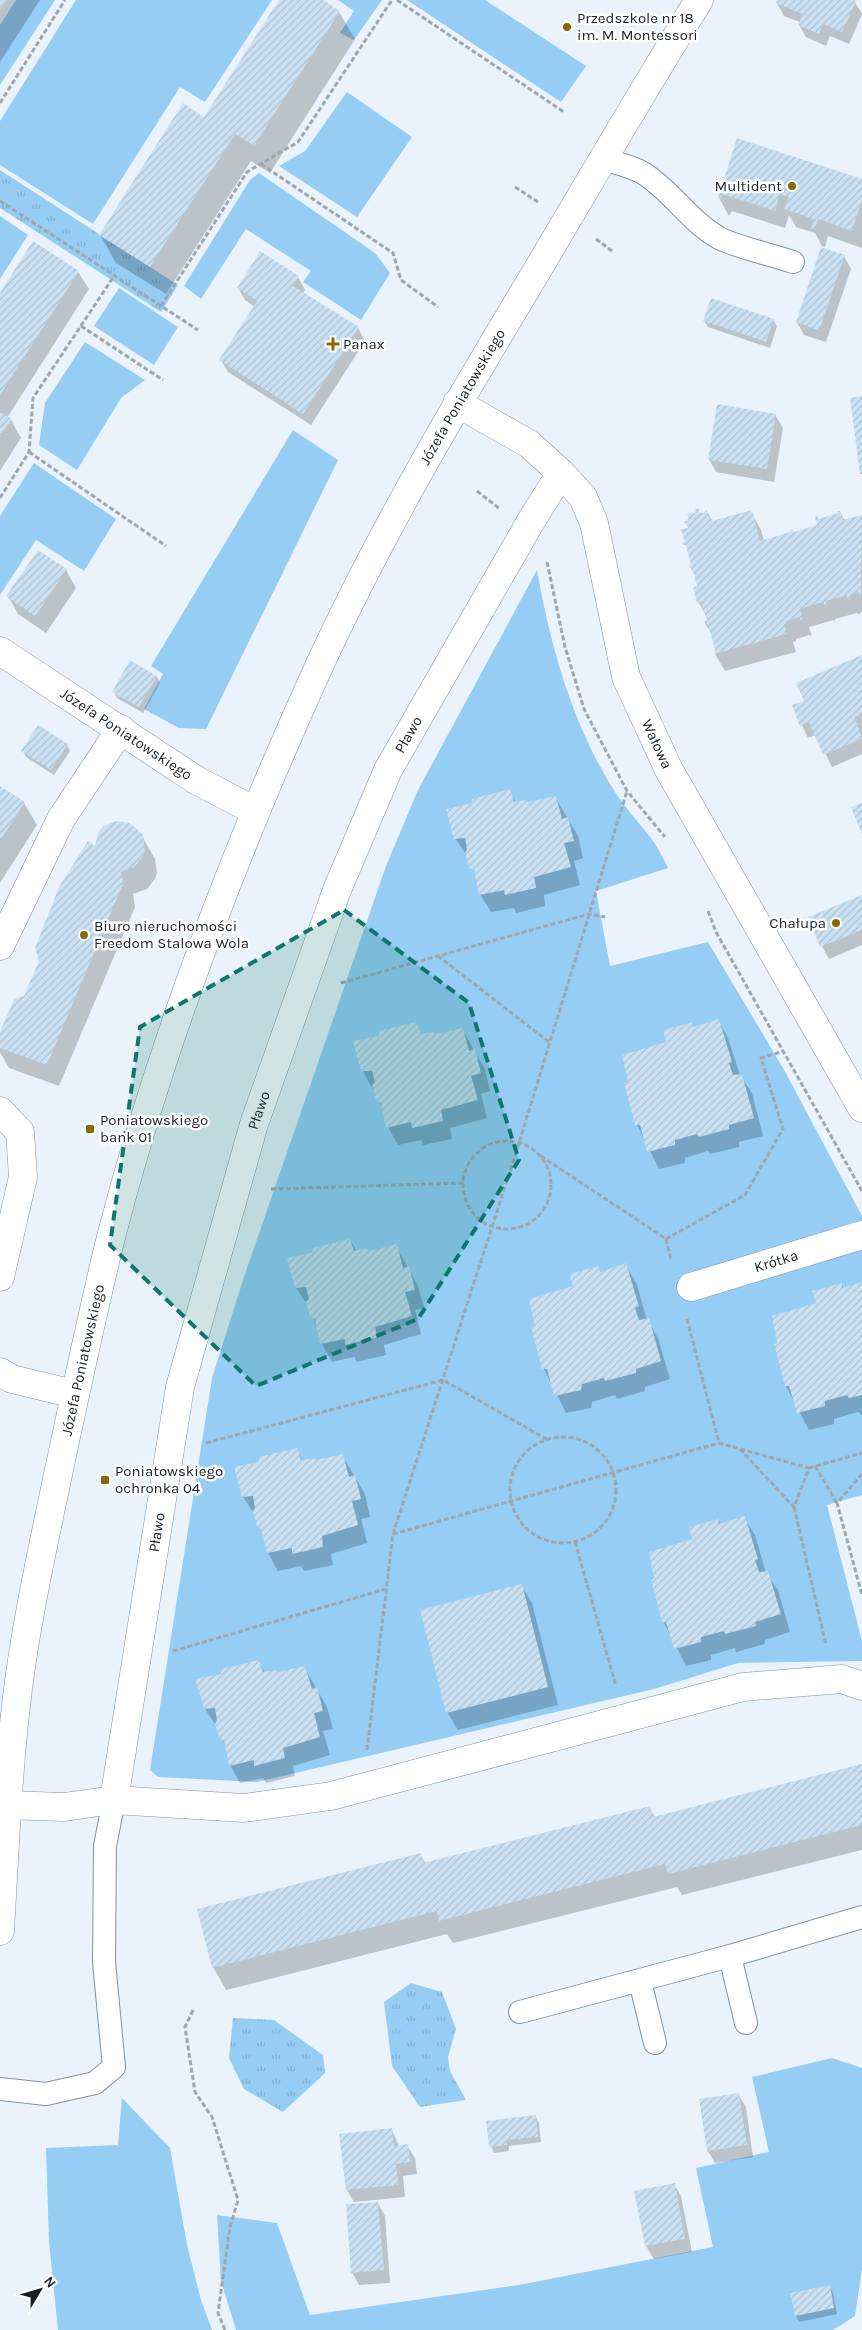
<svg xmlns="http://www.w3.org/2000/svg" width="862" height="2330" font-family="Karla,sans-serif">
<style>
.grass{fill:#95cdf5}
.park{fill:url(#park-tufts)}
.shadow{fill:#0003}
.building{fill:url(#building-hatch)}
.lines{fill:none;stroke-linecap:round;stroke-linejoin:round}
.service-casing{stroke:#7d94a4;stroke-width:24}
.minor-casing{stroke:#7d94a4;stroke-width:29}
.tertiary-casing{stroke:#7d94a4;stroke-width:29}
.path{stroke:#9ea7ae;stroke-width:3;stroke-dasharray:5 2.5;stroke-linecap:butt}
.service{stroke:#fff;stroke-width:22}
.minor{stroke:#fff;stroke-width:28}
.tertiary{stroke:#fff;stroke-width:28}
.marked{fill:#0f766e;fill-opacity:0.2;stroke:#0f766e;stroke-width:4;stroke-dasharray:10 6;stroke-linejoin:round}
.poi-dot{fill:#876a07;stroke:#fff;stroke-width:2}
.labels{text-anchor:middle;stroke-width:5;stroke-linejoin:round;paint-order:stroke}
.poi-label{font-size:15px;fill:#172027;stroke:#fff;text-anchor:start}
.street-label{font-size:15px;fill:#172027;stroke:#fff}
</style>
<defs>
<pattern id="park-tufts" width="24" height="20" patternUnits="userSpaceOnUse" patternTransform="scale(1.25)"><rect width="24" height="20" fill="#95cdf5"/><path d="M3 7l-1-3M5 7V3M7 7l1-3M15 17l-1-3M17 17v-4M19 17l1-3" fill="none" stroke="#80b0d2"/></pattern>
<pattern id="building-hatch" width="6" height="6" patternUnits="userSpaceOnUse" patternTransform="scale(1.25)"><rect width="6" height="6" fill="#c9e1f3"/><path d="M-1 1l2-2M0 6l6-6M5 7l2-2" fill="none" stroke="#acc1d0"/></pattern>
</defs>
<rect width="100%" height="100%" fill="#eaf3fb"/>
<g class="grass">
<path d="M16,0H55L0,85V25Z"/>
<path d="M76,0H272L205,102L180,87L93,224L0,165V121Z"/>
<path d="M338,0H382L354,40L340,33L354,11Z"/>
<path d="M407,0H485L586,66L561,102Z"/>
<path d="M347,92L412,137L357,217L279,166L305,151Z"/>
<path d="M259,173L375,253L390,273L361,320L303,282L311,271L246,229L201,299L184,286L250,180Z"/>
<path d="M0,216L28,235L0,279Z"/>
<path d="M119,288L178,327L154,365L94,326Z"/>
<path d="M85,342L145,380L121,398L77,470L39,445L45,403Z"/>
<path d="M293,430L338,460L206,729L179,728L144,709L163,674L151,666Z"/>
<path d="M34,463L116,519L84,571L36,540L0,595V516Z"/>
<path d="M537,570C550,644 571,719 610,784C623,806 636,819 651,838C658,847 663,858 668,868L596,891L610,966L708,942L783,1068L862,1216V1495L827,1505L862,1641V1661L738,1663L654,1689L257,1782L158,1777L150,1770L212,1378L244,1277L386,866L418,790Z"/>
<path d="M832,2058L862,2068V2269L855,2316L833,2330H236L221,2281L217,2215L277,2223L310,2315L519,2285L713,2247L696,2168L769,2152L752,2077Z"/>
<path d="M122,2098L170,2148L187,2245L201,2300L212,2330H58L49,2241L46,2148L118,2145Z"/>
</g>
<g class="park">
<path d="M0,170L178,285L161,312L0,208Z"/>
<path d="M411,1983L442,1992L456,2029L448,2057L450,2071L466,2100L420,2107L392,2066L384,2002Z"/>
<path d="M233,2018L274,2020L323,2055L325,2073L283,2112L244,2089L229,2058Z"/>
</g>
<g class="shadow">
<path d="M0,0H40L0,62Z"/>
<path d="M280,0H321L339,12L355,39L270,173L251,161L166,294L116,263L100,235L204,118Z"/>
<path d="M778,0H851L855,2L862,14L849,44L830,36L826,46L806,37L799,25L800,22L784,16L777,3Z"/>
<path d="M738,140L862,181V248L828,236L825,247L822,246L815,233L796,227L789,215L785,228L732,211L729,216L719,198Z"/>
<path d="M844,256L851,269L826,342L804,335L797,322Z"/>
<path d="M78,272L89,289L7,418L11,420L21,438L0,471V295Z"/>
<path d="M298,277L305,290L303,293L358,328L365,341L311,425L228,372L221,360L255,307L245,300L238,288Z"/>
<path d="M773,320L777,326L770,348L708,327L704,321Z"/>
<path d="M775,415L783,428L774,482L716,472L709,459Z"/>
<path d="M698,510L700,513H708L713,522L751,512L761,530L764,541L819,526V520L840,514V512L845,521L862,516V612L860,613V615L857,613L835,619V622L834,620L809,627L812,637L810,635L796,639V641L793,642L796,652L725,671L715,654L717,651L712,634L706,625L707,618L699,603L695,588L699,587L696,577L690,567L693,565L689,529L692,516L697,513Z"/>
<path d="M66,570L76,588L46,633L18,614L8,596Z"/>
<path d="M862,656V754L832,767L816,735L808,738L793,706L805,701Z"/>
<path d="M131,662L157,677L160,683L143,713L117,698L114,692Z"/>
<path d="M67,745L70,751L54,775L26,757L23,751Z"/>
<path d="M0,788L24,803L37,825L0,883Z"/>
<path d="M509,791L516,803H528L555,797L578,836L583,858L574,861L580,885L544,895L545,906L516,913L514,908L491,912L480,894L477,878L467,856L455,838L473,804Z"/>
<path d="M142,836L155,859L157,873L155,879L147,889L133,894L135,907L59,1086L9,1068L0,1052V1036L25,997L96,848Z"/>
<path d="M862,896V945L829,959L822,946Z"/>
<path d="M718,1020L728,1038L740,1075L752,1093L763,1136L739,1142V1147L710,1154L708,1151L685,1158V1163L659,1169L637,1125L629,1083L667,1043L691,1024L694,1028Z"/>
<path d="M416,1024L422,1035L435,1036L462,1029L485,1069L490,1091L481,1094L487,1118L450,1128L452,1139L423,1145L421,1140L398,1145L388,1127L384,1111L363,1071L380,1037Z"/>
<path d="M350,1240L357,1252H369L396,1246L418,1286L424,1308L415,1310L421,1334L384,1345L386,1355L357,1362L354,1357L332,1362L322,1344L318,1329L308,1306L296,1288L313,1254Z"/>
<path d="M625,1265L636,1282L647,1320L658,1338L670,1379L645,1387V1391L617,1399L615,1395L592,1402L591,1408L566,1413L544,1369L536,1326L574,1287L598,1268L601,1272Z"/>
<path d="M862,1283V1415L858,1412L834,1419V1424L809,1430L786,1386L817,1304L841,1284L844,1289Z"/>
<path d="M296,1450L303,1461H316L342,1455L365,1494L370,1517L361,1519L367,1543L331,1554L333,1565L304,1571L301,1566L278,1571L268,1553L264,1536L255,1515L243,1497L260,1463Z"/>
<path d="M744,1518L755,1535L766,1573L778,1590L790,1632L765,1640V1644L736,1652L735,1648L711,1655V1660L686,1666L663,1621L694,1540L718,1520L721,1525Z"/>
<path d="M521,1585L532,1603L558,1705L458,1730L447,1712Z"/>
<path d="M259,1662L265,1673H278L304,1667L327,1707L333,1729L323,1731L330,1755L293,1766L295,1776L266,1783L263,1778L240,1783L230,1765L227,1750L217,1727L205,1709L197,1680L222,1675Z"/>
<path d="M862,1765V1850L682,1895L677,1887L453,1943L447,1934L226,1990L213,1967L420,1854L426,1864L649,1807L655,1817Z"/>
<path d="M738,2094L746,2107L753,2157L715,2163L708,2151L700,2100Z"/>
<path d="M535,2116L539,2123L541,2142L509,2146V2151L494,2153L491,2146Z"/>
<path d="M392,2130L399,2146H407L415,2158L417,2174L403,2176L405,2197L354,2202L347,2190Z"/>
<path d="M674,2184L681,2196L692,2252L654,2259L646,2246L636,2192Z"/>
<path d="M378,2203L385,2216L390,2283L359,2285L352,2272Z"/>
<path d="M830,2287L833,2293L837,2314L799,2322L796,2316Z"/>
</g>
<g class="building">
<path d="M0,0H7L0,10Z"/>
<path d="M279,0H323L340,11L254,146L235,134L150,267L99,235L183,103L204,117Z"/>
<path d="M777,0H854L856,1L842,32L823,24L819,34L798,25L802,14L776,3Z"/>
<path d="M737,138L862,179V200L852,231L818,219L815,230L811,228L814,219L784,209L789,197L780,194L775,211L722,194L721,199L718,198Z"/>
<path d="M33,241L79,271L0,395V293Z"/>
<path d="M821,247L845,255L819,331L796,322Z"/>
<path d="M260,251L299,276L293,286L359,327L303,414L219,360L257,301L237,288Z"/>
<path d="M711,298L774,319L766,342L703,321Z"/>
<path d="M862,396V474H860L850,398Z"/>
<path d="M717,404L776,414L767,469L708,460Z"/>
<path d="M0,412L12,419L0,437Z"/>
<path d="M695,509H699V512L704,513L706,510L708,512L707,514L712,521L752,510L760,541L790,532V530L793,529L794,532L817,525L815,517L818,516V519L838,513V511H840L843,520L862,515L861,595H859L858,592L850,595L851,597L847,598V595L826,601V604L824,605L823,602L800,609L803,619L800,620V617L786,621L787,624H784L787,634L714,654L715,650L708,624L705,625V621H707L701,602L697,603L693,587L697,586L692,567L689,568V565L691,564L686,545H683L682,543L685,542L682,532L679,530L688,528L684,521H687L689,517L687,515L689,513L692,514L696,512Z"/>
<path d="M38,550L67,569L35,616L6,596Z"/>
<path d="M862,655V714L855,717L862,739L823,755L809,722L800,726L792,705L804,701L796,683Z"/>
<path d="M130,660L157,676L139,707L112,692Z"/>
<path d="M38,725L68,744L51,770L21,751Z"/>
<path d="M0,786L25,802L0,841Z"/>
<path d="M510,789L514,802L525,800L528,802L556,796L562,819L568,817L574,841L564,843L571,867L534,877L536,888L505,895L504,890L479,895L474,870L469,868L465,853L467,849L465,838L454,839L446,809L472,803V799Z"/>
<path d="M862,803V834L851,807Z"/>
<path d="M118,821L129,823L137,829L143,835L145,850L143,857L134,867L121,872L123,884L47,1065L0,1048V1032L14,999L24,996L39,961L35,948L59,887L88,841L95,846L98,833L103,827L110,823Z"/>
<path d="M862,895V930L820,947L808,917Z"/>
<path d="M719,1019L732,1062L729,1063L733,1075L742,1074L754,1118L729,1125V1129L699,1137L697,1134L675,1140V1145L647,1152L640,1125H635L624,1083L628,1082L622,1055L666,1042L663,1030L692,1022L693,1027Z"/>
<path d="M416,1022L421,1034L432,1032L436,1034L463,1028L469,1051L475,1049L481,1073L471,1076L478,1100L441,1110L443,1121L412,1128L411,1122L386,1128L381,1103L376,1100L372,1086L375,1082L372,1071H361L353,1041L379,1036V1031Z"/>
<path d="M350,1239L354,1251L366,1248L369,1251L397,1244L403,1268L409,1266L415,1290L405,1292L412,1316L375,1327L377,1337L345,1345V1339L320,1344L315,1319L310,1317L306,1302L309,1299L306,1287L295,1288L287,1258L312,1253L313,1248Z"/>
<path d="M626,1263L639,1306L635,1308L639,1320L649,1318L661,1361L636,1369V1373L605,1381L604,1378L582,1384L581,1390L554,1396L547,1369H542L531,1327L535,1326L529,1299L573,1286L569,1274L599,1266L600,1272Z"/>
<path d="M862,1282V1395L849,1398L847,1395L825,1401V1406L797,1413L789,1386H785L774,1344L777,1343L772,1316L816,1303L812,1291L842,1283V1288Z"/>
<path d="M297,1448L301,1460L313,1458L316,1460L343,1454L349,1477L355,1475L361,1499L352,1501L358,1525L322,1536L323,1547L292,1554V1548L267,1553L261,1529L257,1526L253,1511L255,1508L253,1496L242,1497L234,1467L259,1462V1457Z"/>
<path d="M745,1516L758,1559L755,1560L759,1572L768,1571L781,1614L755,1622L756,1626L725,1634L724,1631L701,1637V1642L674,1649L666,1622H662L651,1580L654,1578L649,1552L692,1539L689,1527L718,1519L719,1524Z"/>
<path d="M522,1584L548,1687L446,1713L420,1610Z"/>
<path d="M259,1660L263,1672L275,1670L278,1672L305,1666L312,1689L317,1687L323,1711L314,1713L320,1737L283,1748L285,1758L254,1766V1760L229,1766L224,1741L219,1738L215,1724L217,1720L215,1708L204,1709L195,1679L221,1674L222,1669Z"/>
<path d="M862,1764V1825L668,1874L665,1864L439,1921L437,1911L212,1968L197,1909L421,1853L423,1863L650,1806L653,1817Z"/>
<path d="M739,2093L747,2145L707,2151L699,2099Z"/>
<path d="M536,2115L538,2137L506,2140L507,2145L489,2147L486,2121Z"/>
<path d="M392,2128L394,2146L408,2144L410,2162L396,2164L399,2185L346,2190L339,2134Z"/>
<path d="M675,2183L685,2239L645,2246L634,2191Z"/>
<path d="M378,2202L384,2270L351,2273L346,2204Z"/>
<path d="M830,2285L834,2308L795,2316L790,2293Z"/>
</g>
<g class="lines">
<g class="service-casing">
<g id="service">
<path d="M603,159C615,163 631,166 643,173C672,191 689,221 719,238C736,247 773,255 793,262"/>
<path d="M730,1956L746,2023"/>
<path d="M640,1981L655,2043"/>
<path d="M520,2012L730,1956L862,1917"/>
<path d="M0,2089L46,2094L95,2083L114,2067L104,1962L105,1846L114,1800"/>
</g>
</g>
<g class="minor-casing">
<g id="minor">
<path id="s1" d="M457,403L529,444L561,473L583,497L594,523L626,677L669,770L862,1108"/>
<path id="s2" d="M0,651L196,780L255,811"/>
<path d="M0,946L61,819L121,729"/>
<path d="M0,1111L20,1132L23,1177L0,1277"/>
<path id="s3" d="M691,1287L862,1235"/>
<path d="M0,1372L12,1379L74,1394"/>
<path id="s4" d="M114,1800L180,1387L254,1124L337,890L388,770L531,521L561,473"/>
<path d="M7,1805L64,1807L114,1800L244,1808L331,1796L743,1687L842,1679L862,1686"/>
</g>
</g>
<g class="tertiary-casing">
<g id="tertiary">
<path id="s5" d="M0,1931C5,1848 8,1764 19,1681C29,1608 45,1537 60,1465C76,1390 92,1315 110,1241C161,1042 236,848 321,662C384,526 461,397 538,269C591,179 644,89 699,0"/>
</g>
</g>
<g class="path">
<path d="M397,0L564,112"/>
<path d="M0,103L65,0"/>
<path d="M261,164L393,253L401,280L438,307"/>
<path d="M515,187L538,202"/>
<path d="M0,201L198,330"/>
<path d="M596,239L612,251"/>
<path d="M161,306L247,172L298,142L392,0"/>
<path d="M81,326L163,380"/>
<path d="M29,452L166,546"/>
<path d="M477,491L500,509"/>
<path d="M0,498L29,452L33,398L114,276"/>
<path d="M547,562L565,647L584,709L627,791L665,837"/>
<path d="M708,911L716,932L862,1191"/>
<path d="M438,956L549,1042"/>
<path d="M341,983L589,914L605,917"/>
<circle cx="507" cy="1185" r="44"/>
<path d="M541,1156L666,1239L671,1260"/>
<path d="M271,1189L463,1183"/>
<path d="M666,1239L745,1195L783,1129L761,1058L784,1051"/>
<path d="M687,1319L719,1443L809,1468L794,1507L739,1448"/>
<circle cx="563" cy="1490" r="53"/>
<path d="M206,1443L443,1380L548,1440"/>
<path d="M815,1466L837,1503"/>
<path d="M809,1468L862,1453"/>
<path d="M862,1474L837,1503L862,1595"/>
<path d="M794,1507L826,1645"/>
<path d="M393,1534L719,1443"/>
<path d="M575,1542L616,1686"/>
<path d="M173,1651L386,1589"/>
<path d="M367,1750L393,1534L519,1143L627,791"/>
<path d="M193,2010L185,2027L195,2092L212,2117L238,2200L230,2227L218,2313L225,2330"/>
</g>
<use href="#service" class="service"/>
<use href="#minor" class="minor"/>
<use href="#tertiary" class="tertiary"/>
</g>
<path class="marked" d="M344,910L469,1003L519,1160L418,1319L256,1386L110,1245L140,1027Z"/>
<g class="poi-dot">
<circle cx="567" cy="27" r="5"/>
<circle cx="792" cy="186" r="5"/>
<path d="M330.5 336.5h5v5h5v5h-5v5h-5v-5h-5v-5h5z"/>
<circle cx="836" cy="923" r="5"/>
<circle cx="84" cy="935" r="5"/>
<rect x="85" y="1124" width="10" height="10" rx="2.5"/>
<rect x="100" y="1475" width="10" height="10" rx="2.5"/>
</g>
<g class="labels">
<g class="poi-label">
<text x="577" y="23">Przedszkole nr 18<tspan x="577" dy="17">im. M. Montessori</tspan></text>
<text x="782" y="191" text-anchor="end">Multident</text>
<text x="343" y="349">Panax</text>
<text x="826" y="928" text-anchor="end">Chałupa</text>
<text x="94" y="931">Biuro nieruchomości<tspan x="94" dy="17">Freedom Stalowa Wola</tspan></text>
<text x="100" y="1125">Poniatowskiego<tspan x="100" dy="17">bank 01</tspan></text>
<text x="115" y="1476">Poniatowskiego<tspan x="115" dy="17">ochronka 04</tspan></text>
</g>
<g class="street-label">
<text dy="5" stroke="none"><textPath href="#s5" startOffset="1618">Józefa Poniatowskiego</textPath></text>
<text dy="5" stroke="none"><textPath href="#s2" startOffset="151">Józefa Poniatowskiego</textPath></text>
<text dy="5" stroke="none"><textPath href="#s4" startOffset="1111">Pławo</textPath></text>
<text dy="5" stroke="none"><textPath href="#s1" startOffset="418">Wałowa</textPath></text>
<text dy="5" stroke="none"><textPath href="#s4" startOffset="706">Pławo</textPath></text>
<text dy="5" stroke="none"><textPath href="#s3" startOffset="89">Krótka</textPath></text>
<text dy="5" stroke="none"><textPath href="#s5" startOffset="578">Józefa Poniatowskiego</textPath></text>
<text dy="5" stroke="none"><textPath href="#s4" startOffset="271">Pławo</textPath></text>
</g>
</g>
<g transform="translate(40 2290) rotate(52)" stroke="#ffffff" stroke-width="4" paint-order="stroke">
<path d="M0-4L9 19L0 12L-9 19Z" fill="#172027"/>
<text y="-8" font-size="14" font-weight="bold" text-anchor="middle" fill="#172027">N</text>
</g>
</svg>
